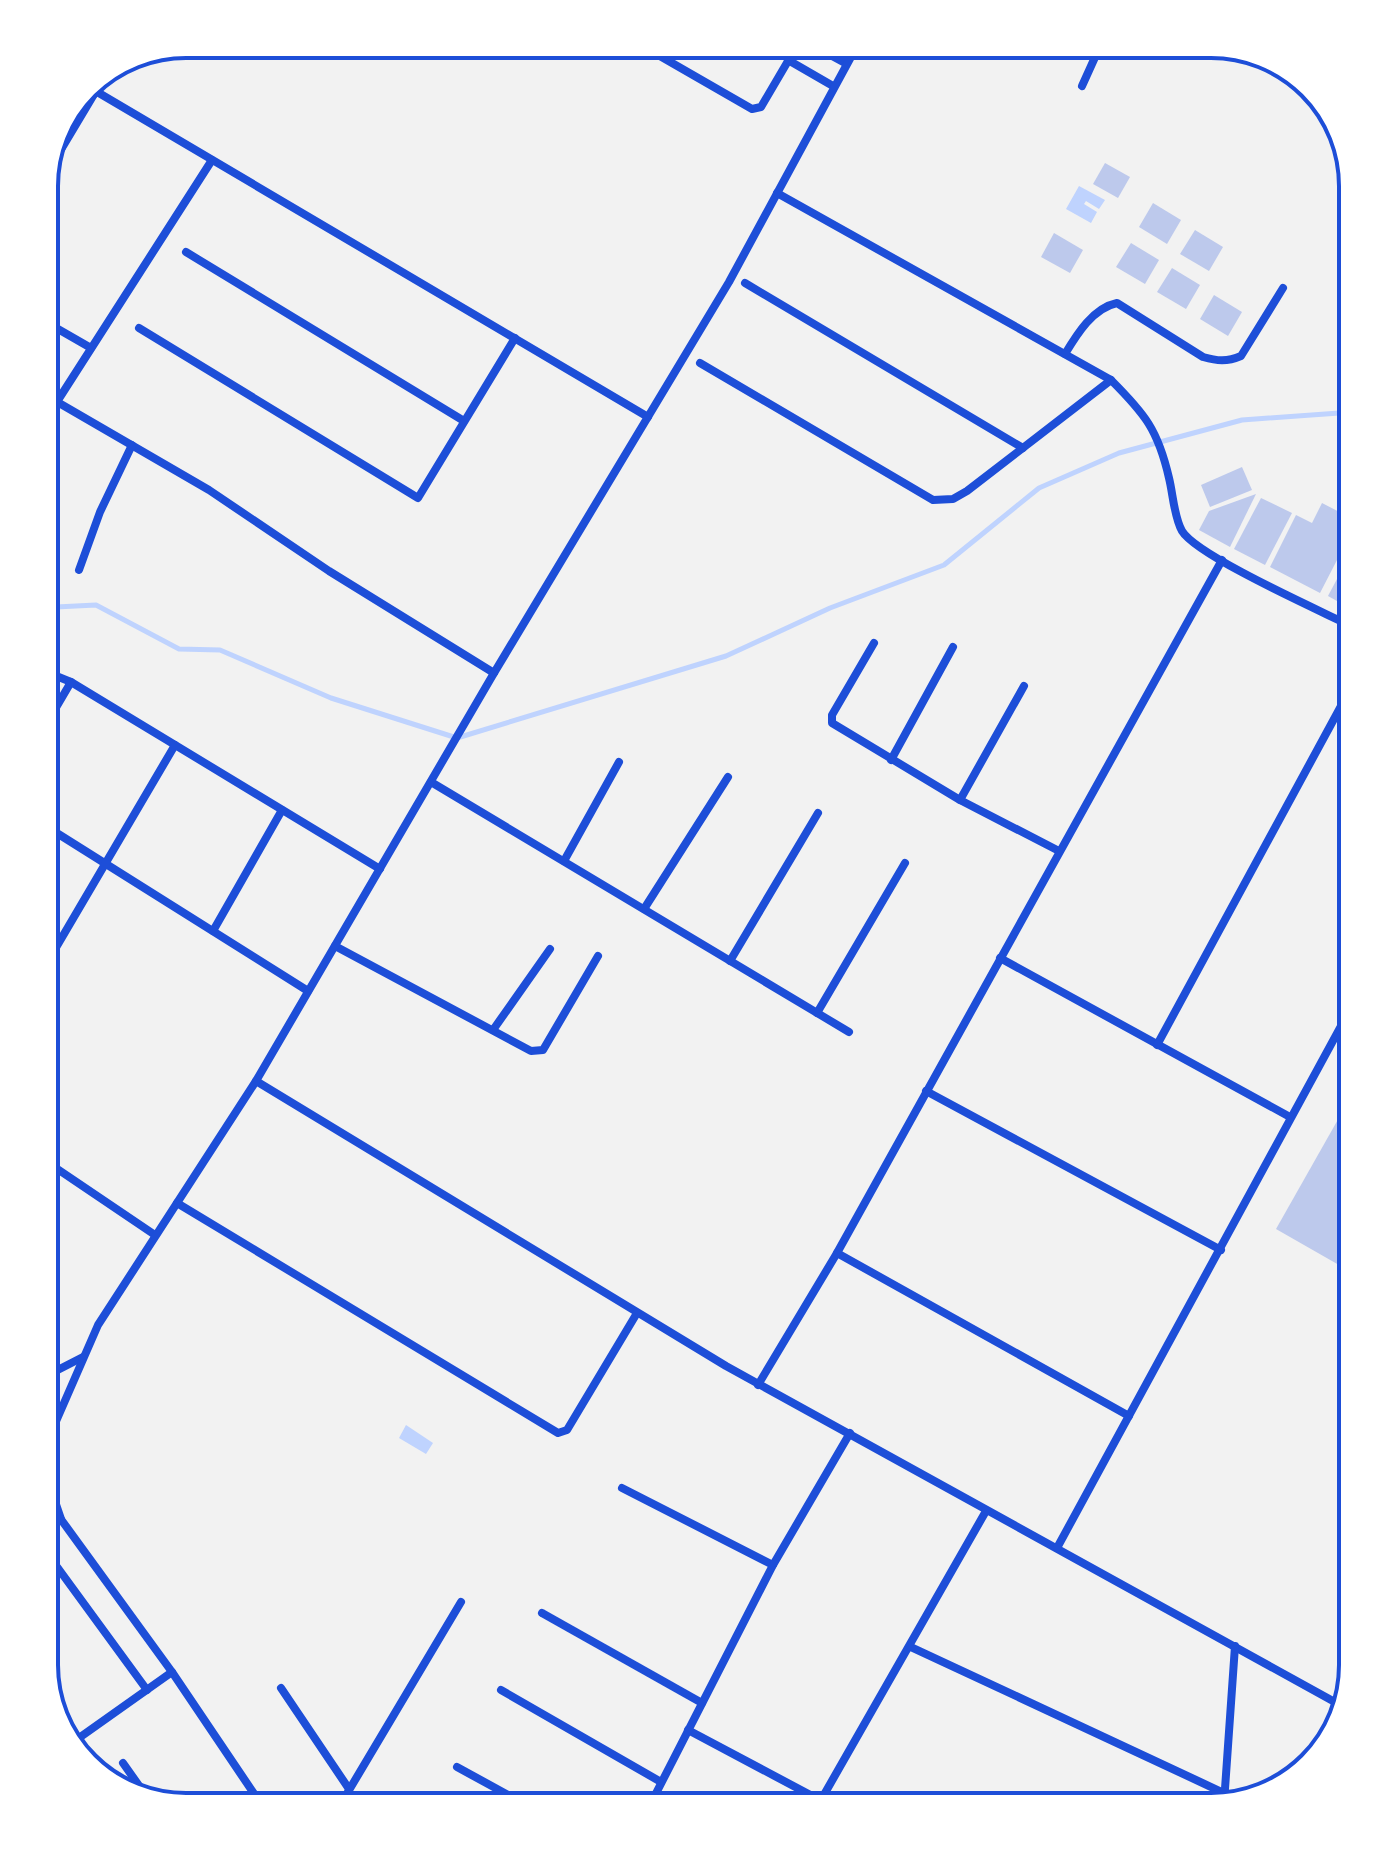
<svg xmlns="http://www.w3.org/2000/svg" width="1397" height="1851" font-family="Merriweather,serif">
<style>
.water{fill:#bfd3fe}
.lines{fill:none;stroke-linecap:round;stroke-linejoin:round}
.stream{stroke:#bfd3fe;stroke-width:5}
.building{fill:#bdc9ec}
.minor{stroke:#1d4ed8;stroke-width:8}
.rim{fill:none;stroke:#1d4ed8;stroke-width:4}
</style>
<rect width="100%" height="100%" fill="#f2f2f2"/>
<g class="water">
<path d="M1079,186L1105,200L1099,209L1086,201L1084,204L1097,212L1091,223L1066,209Z"/>
<path d="M406,1425L433,1443L426,1454L399,1438Z"/>
</g>
<g class="lines">
<path class="stream" d="M44,600L56,607L96,605L179,649L220,650L331,698L457,738L726,656L830,608L944,565L1039,488L1119,453L1242,420L1353,412"/>
</g>
<g class="building">
<path d="M1105,163L1130,177L1118,198L1093,184Z"/>
<path d="M1153,203L1181,220L1167,244L1139,227Z"/>
<path d="M1195,230L1223,247L1209,271L1180,254Z"/>
<path d="M1054,233L1083,250L1070,273L1041,257Z"/>
<path d="M1131,243L1159,260L1145,284L1116,267Z"/>
<path d="M1172,268L1200,285L1186,309L1157,292Z"/>
<path d="M1214,295L1242,312L1228,336L1200,319Z"/>
<path d="M1242,467L1252,490L1210,507L1201,485Z"/>
<path d="M1353,474V494L1340,487Z"/>
<path d="M1256,494L1230,547L1199,530L1209,511Z"/>
<path d="M1261,498L1292,513L1265,565L1234,549Z"/>
<path d="M1322,503L1353,519V529L1320,593L1270,567L1296,515L1312,523Z"/>
<path d="M1346,562L1353,566V610L1328,596Z"/>
<path d="M1353,1093V1273L1276,1229Z"/>
</g>
<g class="lines">
<g class="minor">
<path d="M639,44L752,109L761,107L798,44"/>
<path d="M810,44L845,63"/>
<path d="M788,60L833,86"/>
<path d="M87,86L648,417"/>
<path d="M1082,86L1101,44"/>
<path d="M44,178L96,91"/>
<path d="M777,193L1111,380C1145,414 1158,430 1169,478C1173,494 1174,517 1182,531C1197,556 1321,611 1353,627"/>
<path d="M186,252L464,421"/>
<path d="M745,283L1023,448"/>
<path d="M44,321L91,348"/>
<path d="M139,328L418,498L515,338"/>
<path d="M1065,354C1077,334 1093,308 1117,303L1203,357C1217,361 1227,362 1241,356L1283,288"/>
<path d="M700,363L933,500L953,499L967,491L1111,380"/>
<path d="M59,403L209,490L329,571L494,673"/>
<path d="M44,422L212,160"/>
<path d="M79,570L100,512L132,445"/>
<path d="M874,643L832,715V723L960,800L1059,851"/>
<path d="M44,671L71,682L380,869"/>
<path d="M44,728L71,682"/>
<path d="M891,760L953,647"/>
<path d="M431,782L849,1032"/>
<path d="M960,800L1024,686"/>
<path d="M44,825L308,991"/>
<path d="M564,861L619,762"/>
<path d="M644,909L728,777"/>
<path d="M213,931L282,810"/>
<path d="M335,946L531,1051L543,1050L598,956"/>
<path d="M1000,958L1290,1117"/>
<path d="M730,961L818,813"/>
<path d="M44,968L175,745"/>
<path d="M817,1013L905,863"/>
<path d="M493,1030L550,949"/>
<path d="M1157,1045L1353,684"/>
<path d="M256,1081L726,1366L1342,1706"/>
<path d="M926,1091L1221,1250"/>
<path d="M44,1160L155,1235"/>
<path d="M177,1203L558,1433L567,1430L637,1313"/>
<path d="M837,1253L1129,1416"/>
<path d="M44,1377L83,1357"/>
<path d="M758,1385L837,1253L1222,560"/>
<path d="M622,1488L773,1565"/>
<path d="M44,1496L172,1672L263,1807"/>
<path d="M61,1519L46,1475L47,1442L98,1325L256,1081L494,673L729,282L858,44"/>
<path d="M1057,1548L1353,1004"/>
<path d="M44,1549L147,1690"/>
<path d="M542,1613L702,1703"/>
<path d="M911,1647L1224,1793"/>
<path d="M281,1688L349,1789"/>
<path d="M501,1690L661,1782"/>
<path d="M688,1730L833,1807"/>
<path d="M69,1745L172,1672"/>
<path d="M123,1763L147,1797"/>
<path d="M457,1767L530,1807"/>
<path d="M1224,1803L1235,1646"/>
<path d="M339,1807L461,1602"/>
<path d="M649,1807L773,1565L850,1433"/>
<path d="M817,1807L986,1511"/>
</g>
</g>
<path d="M0 0H1397V1851H0ZM186 58H1211A128 128 0 0 1 1339 186V1665A128 128 0 0 1 1211 1793H186A128 128 0 0 1 58 1665V186A128 128 0 0 1 186 58Z" fill="#fff" fill-rule="evenodd"/>
<path class="rim" d="M186 58H1211A128 128 0 0 1 1339 186V1665A128 128 0 0 1 1211 1793H186A128 128 0 0 1 58 1665V186A128 128 0 0 1 186 58Z"/>
</svg>
